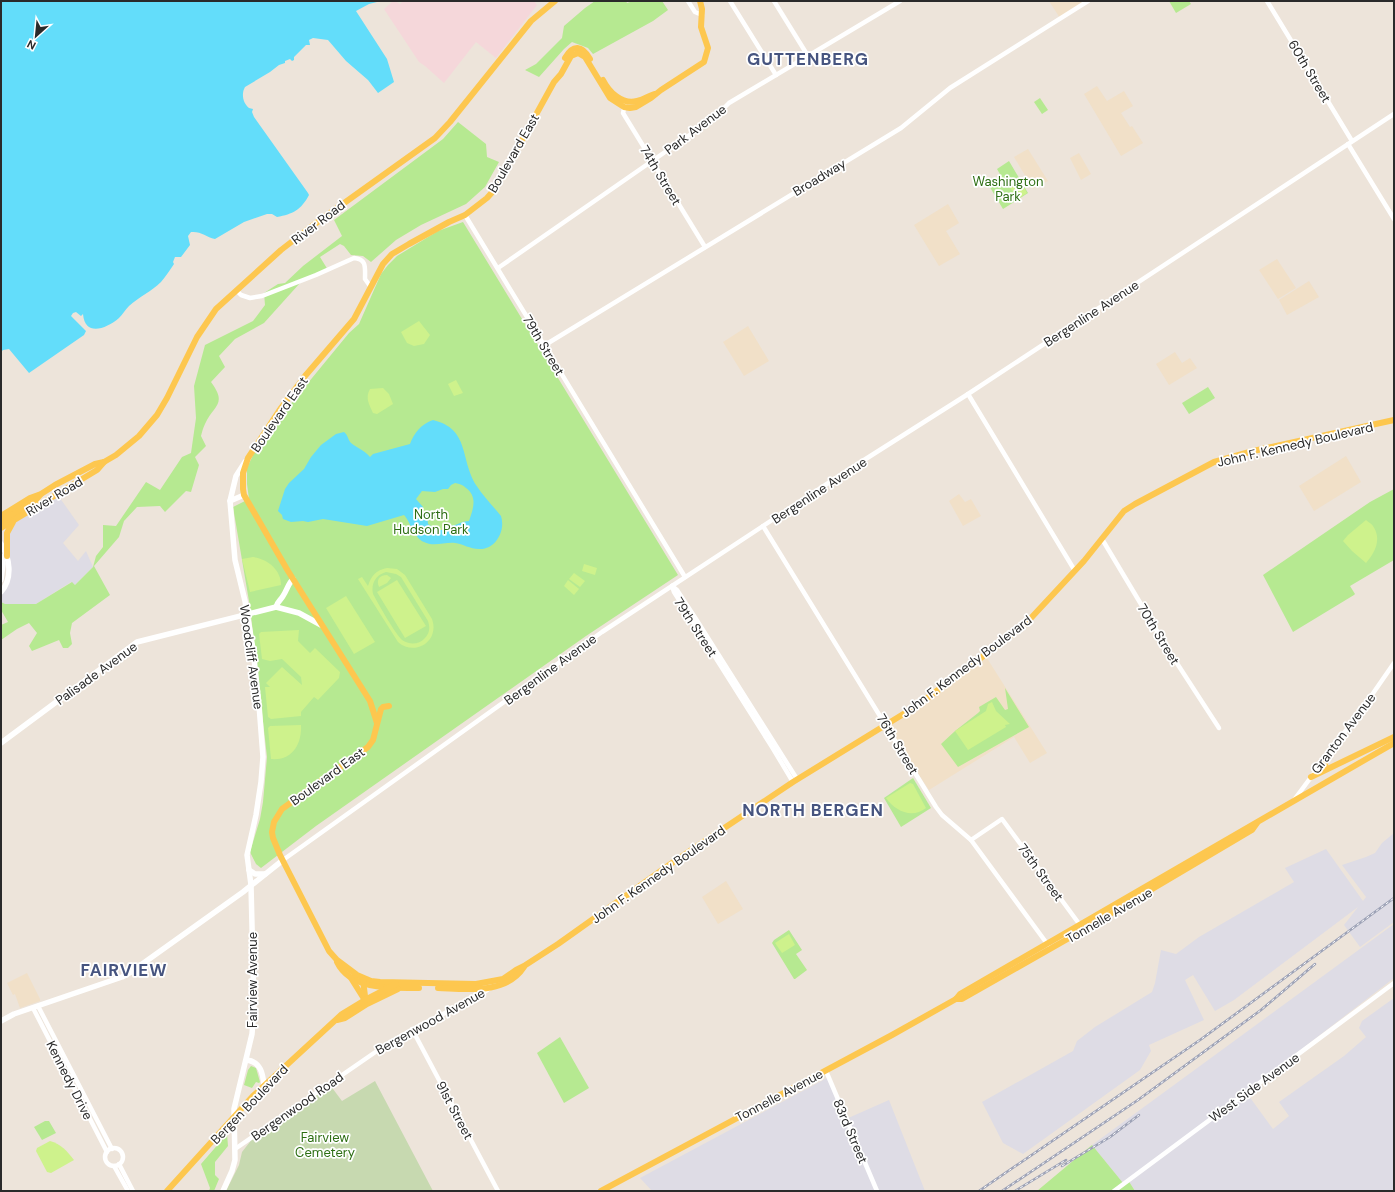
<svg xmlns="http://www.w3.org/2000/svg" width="1395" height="1192" font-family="'DM Sans',sans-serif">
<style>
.industrial{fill:#dedce5}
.education{fill:#f1e0c8}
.medical{fill:#f5d7da}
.green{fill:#b6e991}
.cemetery{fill:#c7d9b0}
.pitch{fill:#cef28c;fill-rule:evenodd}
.water{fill:#63ddfa;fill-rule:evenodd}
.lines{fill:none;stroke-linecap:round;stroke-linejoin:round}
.tertiary{stroke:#fff;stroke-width:4.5}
.secondary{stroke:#fff;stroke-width:5.5}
.primary{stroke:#fdc74f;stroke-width:6}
.rail-casing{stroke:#9da2b6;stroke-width:2.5}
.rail{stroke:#fff;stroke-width:1;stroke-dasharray:3;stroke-linecap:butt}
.labels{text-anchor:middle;stroke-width:3.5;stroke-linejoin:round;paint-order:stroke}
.street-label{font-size:13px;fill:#2a2a2a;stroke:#fff}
.park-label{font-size:13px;fill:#2d6e13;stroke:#fff}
.district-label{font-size:17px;font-weight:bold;letter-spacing:1px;fill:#46547f;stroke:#fff}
</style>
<rect width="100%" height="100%" fill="#ede4da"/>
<g class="industrial">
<path d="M57,494L79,525L63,543L78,561L86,551L93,567L75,585L71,582L36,604H5L1,602V592L8,580L10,526Z"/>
<path d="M1394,833V922L1360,947L1344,925L1358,907L1234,1000L1215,1011L1193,975L1185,980L1204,1020L1149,1045L1151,1051L1140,1070L1023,1154L1003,1143L982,1102L1073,1051L1077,1041L1095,1027L1152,992L1155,983L1161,950L1176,954L1199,937L1294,882L1285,868L1326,849L1363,901L1366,897L1342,865L1366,857L1375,853L1382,843Z"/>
<path d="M1394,924V978L1246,1092L1273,1129L1289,1116L1279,1102L1344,1056L1366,1037L1359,1028L1362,1021L1394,998V1191H1135L1128,1180L1123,1183L1092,1145Z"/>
<path d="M827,1078L846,1119L889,1100L925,1191H652L640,1178Z"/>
</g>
<g class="education">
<path d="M1049,1H1088L1060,18Z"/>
<path d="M1097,86L1107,101L1124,91L1133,106L1121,113L1130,127L1132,126L1143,143L1121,156L1084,94Z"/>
<path d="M1028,149L1048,181L1033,189L1014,157Z"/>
<path d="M1079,153L1091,174L1081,180L1070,158Z"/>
<path d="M948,204L959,223L946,231L960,254L939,266L914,225Z"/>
<path d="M1277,259L1296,288L1278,299L1259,270Z"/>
<path d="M1309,281L1319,297L1287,315L1279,300Z"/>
<path d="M748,326L769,361L744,376L723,342Z"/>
<path d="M1175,352L1182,363L1190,358L1197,368L1169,385L1156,364Z"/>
<path d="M1346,456L1361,482L1314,511L1299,486Z"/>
<path d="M959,494L965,502L971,499L981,516L963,526L949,501Z"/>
<path d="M985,655L1047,753L1030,763L1014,737L929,790L886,725Z"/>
<path d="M726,881L743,909L718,924L702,897Z"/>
<path d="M27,973L40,999V1001L20,1008L15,994L13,995L7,983Z"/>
</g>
<path class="medical" d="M395,1L400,4L403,1H534L537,5L496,58L476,42L444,83L425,66L419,62L384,9L392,2Z"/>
<g class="green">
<path d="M595,1H626L627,3L633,1H662L668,10L653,21L593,54L588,48L572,42L564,49L539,77L525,70L536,64L562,38L564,26L585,8Z"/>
<path d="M1169,1H1189L1191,4L1176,13Z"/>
<path d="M1040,98L1048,110L1042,114L1034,102Z"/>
<path d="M458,122L486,144L487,157L499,162L485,187L466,204L421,225L396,240L371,262L363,256L351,255L344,246L340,244L320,257L328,270L300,283L264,323L235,339L219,356L225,367L211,382C228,405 213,405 205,424C203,428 202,432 201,436L206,446L195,457L199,465L191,492L186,491L165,512L160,506L137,507L124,521L119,537L94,566L110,595L72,623L70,633L72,644L68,648H63L59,640L32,651L29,646L37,633L29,623L17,629L1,640V625L8,622L1,610V602L5,604H36L72,582L75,585L93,567L96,556L103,547V525L116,526L146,482L160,490L182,457L191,453L196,418L194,386L205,345L253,321L265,305L264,293L278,284L285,283L303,266L342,236L334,220L443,139Z"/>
<path d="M1009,161L1028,193L1003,209L988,184L1001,176L997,169Z"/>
<path d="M463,222L678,575L586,636L316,826L261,868L256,864L250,852L260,819L263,802L267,757L250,607L233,507L249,499L247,484V468L254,453L280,417L349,333L359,324L381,274L388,265L397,256L438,231Z"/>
<path d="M1208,387L1215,398L1189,414L1182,403Z"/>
<path d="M1394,489V560L1350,586L1355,594L1354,595L1293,632L1263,575L1370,502Z"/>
<path d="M1005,688L1029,727L958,767L941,744L955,731L978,713L980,711L979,707L996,697L1005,710L1008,709Z"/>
<path d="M913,778L931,808L901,827L884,798Z"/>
<path d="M789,930L802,950L796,954L807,970L795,979H794L772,943L774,940Z"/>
<path d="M560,1037L589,1088L564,1103L537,1053Z"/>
<path d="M251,1066L256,1068L260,1082L259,1083L256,1082L252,1088L244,1085L248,1070Z"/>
<path d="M45,1121H49L56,1133L42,1140L34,1127Z"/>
<path d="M227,1134L228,1146L215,1162V1175L219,1179L214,1191H209L210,1188L201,1164Z"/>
<path d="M1092,1145L1123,1183L1128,1180L1135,1191H1037Z"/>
</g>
<path class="cemetery" d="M375,1081L433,1191H226L239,1165L242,1152L253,1138L330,1085L342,1101Z"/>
<g class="pitch">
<path d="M1017,180L1021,187L1023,186L1027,193L1016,200L1012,192L1018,188L1012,191L1009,186Z"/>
<path d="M419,321L430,335L424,344L414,346L407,343L401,332Z"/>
<path d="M456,380L463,393L454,396L448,384Z"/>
<path d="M383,388L389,394L393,404L377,414L373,413C369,404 365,398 370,389Z"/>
<path d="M1366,520C1368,522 1372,524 1373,526C1382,539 1375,553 1366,563L1352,551L1343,541L1348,535Z"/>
<path d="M253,557C268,559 281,570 281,585L250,592L242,559Z"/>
<path d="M584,564L597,568L595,575L582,571Z"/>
<path d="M387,568L397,569L405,575L432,619C440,641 415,657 398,642L358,579L362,577L368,586C371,576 376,570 387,568ZM386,572L396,574L401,577L428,621C430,627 430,633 425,638C419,645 409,645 402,640C394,632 379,605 373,594C371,584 375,575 386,572Z"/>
<path d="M574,573L585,581L580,587L569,579Z"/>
<path d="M387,575L391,578L387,583L379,587C376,580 379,575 387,575Z"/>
<path d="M397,580L426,626L405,638L377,592Z"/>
<path d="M568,580L579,589L574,595L564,586Z"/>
<path d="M346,596L375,642L354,654L326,608Z"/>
<path d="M299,630L298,641L310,653L315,648L340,672L339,678L318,700L314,697L301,712V716L271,719L268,717L265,687H270L266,683L282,667L302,685L301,677L282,659L270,661L262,659L259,634L261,632Z"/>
<path d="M992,702L996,711L1010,724L1005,725L1006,727L968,750L955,731L986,711L988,704Z"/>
<path d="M301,725C302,743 293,761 271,759L268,728L270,726Z"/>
<path d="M910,783L913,784L926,808C912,819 895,811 886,798Z"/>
<path d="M789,934L795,945L782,953L775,943Z"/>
<path d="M50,1141C61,1144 67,1151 74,1160L51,1173L47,1172L36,1151L37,1148Z"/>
</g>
<g class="water">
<path d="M1,1H381L369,4L356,11L387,59L394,82L378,93L368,80L346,61L328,40L313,38L309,40L310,45H306L294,57V60L292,61L290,59L285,61V63L279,65L270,72L245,87C241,94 243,103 249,108L253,109L252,112L254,117L308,193L309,195C301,210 293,214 277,217L272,214H267L244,222L215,239C206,237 201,231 191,232L188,236L190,245L181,257H175L173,262L174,264C170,270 166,276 161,282C152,291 139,297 129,306C125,310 123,314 119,318C106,329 85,337 83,314L81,316L76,312L73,313L71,316L86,331L84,335L29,373L9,349L3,350L1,352Z"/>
<path d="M433,420C470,429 460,459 476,485C483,496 493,506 501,516C506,531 495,550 479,549C470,549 463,544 455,543C445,542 433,547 424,542C414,538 411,523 404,515L367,526L323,519L308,522L303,521L291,522L283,519L282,515L278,511L285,489L289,483L304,469L311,457L321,445L336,434L344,432C348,435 348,440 351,443C357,448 364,450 370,457L373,454L410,444C414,433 421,424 433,420ZM455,483C460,484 463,485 466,488C478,497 473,509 469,521C462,521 456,526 449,526L446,530H437L428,524L427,513L423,512V507L416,499L422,491L435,492L443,489H448L451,485Z"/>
</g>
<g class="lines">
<g class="tertiary">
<path d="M688,1L695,12L702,15"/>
<path d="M730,1L776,75"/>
<path d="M774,1L808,56"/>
<path d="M1267,1L1352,141"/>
<path d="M625,105L623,113L705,247"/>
<path d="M1348,144L1394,219"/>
<path d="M465,215L685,577"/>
<path d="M498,268L714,118L729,103L900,1"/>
<path d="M237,291L241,295L250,298L262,296L316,275L354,258C367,259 365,268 365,279L370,286"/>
<path d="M545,345L901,128L950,88L1088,1"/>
<path d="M968,394L1075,571"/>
<path d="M763,526L936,807L942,815L971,840L1048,945"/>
<path d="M1102,539L1169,651L1219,728"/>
<path d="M672,586L674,592L772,747L793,782"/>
<path d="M672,586L677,590L696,619L797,779"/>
<path d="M1294,800L1367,702L1394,663"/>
<path d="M971,840L1002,819L1080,925"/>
<path d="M283,860L602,632L842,474L965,396L1394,114"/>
<path d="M38,1006L112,1149"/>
<path d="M33,1008L107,1152"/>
<path d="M412,1029L498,1191"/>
<path d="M826,1071L877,1191"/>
<circle cx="114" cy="1157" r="9"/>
<path d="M235,1149L387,1044L421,1025L479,996L490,988"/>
<path d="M119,1164L133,1191"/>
<path d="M114,1166L128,1191"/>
<path d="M1114,1191L1394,983"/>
</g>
<g class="secondary">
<path d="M230,501L244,495"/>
<path d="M1,544C10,558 13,578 1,592"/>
<path d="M1,556L3,564L1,580"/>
<path d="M276,607C277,602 281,600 283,596C287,590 288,584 293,579"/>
<path d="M1,743L137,642L276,607L299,613L321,625"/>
<path d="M249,870L255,874H265"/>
<path d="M1,1021L14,1014L122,977L131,972L243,892L283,860"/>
<path d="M247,1060C261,1062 263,1074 264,1086"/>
<path d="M223,1191L232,1171L235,1160L234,1109L252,1034L254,1008L251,885L247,855L256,815L261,782L263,757L259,705L253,649L245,601L235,560L230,501L236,476L245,462"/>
</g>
<g class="primary">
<path d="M565,58C573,44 582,45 590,59"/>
<path d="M603,80C609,92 622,105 637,101C643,100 648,96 655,94"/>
<path d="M1,516L30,498L41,494L55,485L95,464L104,462"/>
<path d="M1,522L34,502L40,495"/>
<path d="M1,528L97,470L104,462L116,455L139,436L157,415L167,398L197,337L216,309L281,250L312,226L435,138L450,122L531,21L555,1"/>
<path d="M7,556V533L13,522"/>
<path d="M389,706L383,707L381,709L373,740L368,747L282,809L274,822L272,832L273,838L280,855L329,951L337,960L357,975L371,981L380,982L476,984L503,979L516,970L524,966L558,944L672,863L793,782L918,705L1010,636L1031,618L1084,561L1124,511L1135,504L1214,462L1253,451L1394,420"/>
<path d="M377,723L370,701L288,571L244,495L243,489V473L248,458L281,408L305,376L354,319L383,264L392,254L409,244L449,222L465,215L487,198L495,189L554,82L561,74L571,56L578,53L585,57L610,98L624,107L630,108L636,107L651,98L661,90L704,62L708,48L701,27L702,9L700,1"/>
<path d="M1326,758L1325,765L1326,768"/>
<path d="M1311,777L1394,737"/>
<path d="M337,962C351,991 393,988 419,988"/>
<path d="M351,978L366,1002"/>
<path d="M363,980L365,996V1000"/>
<path d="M438,988C467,989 506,995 524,967"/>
<path d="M956,999H962L1078,933L1252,830L1257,823"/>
<path d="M337,1020L345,1018L367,1004L398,989"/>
<path d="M167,1191L253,1096L342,1014L365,1000L396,984"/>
<path d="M601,1191L892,1035L956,999L960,994L1394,743"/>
</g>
<g class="rail-casing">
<g id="rail">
<path d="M1062,1166L1110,1137L1139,1115"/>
<path d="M979,1191L1200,1040L1394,898"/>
<path d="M1002,1191L1138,1100L1261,1010L1315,964"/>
<path d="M1015,1191L1066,1160"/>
</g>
</g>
<use href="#rail" class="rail"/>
</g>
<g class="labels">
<g class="street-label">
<text transform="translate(1310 71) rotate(59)" y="5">60th Street</text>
<text transform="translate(695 129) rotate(-37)" y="5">Park Avenue</text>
<text transform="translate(513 153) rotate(-60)" y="5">Boulevard East</text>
<text transform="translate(661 175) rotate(59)" y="5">74th Street</text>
<text transform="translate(819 177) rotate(-31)" y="5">Broadway</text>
<text transform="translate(318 222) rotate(-37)" y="5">River Road</text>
<text transform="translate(1091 313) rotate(-33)" y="5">Bergenline Avenue</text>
<text transform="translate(544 345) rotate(59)" y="5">79th Street</text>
<text transform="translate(279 414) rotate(-55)" y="5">Boulevard East</text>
<text transform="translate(1295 444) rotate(-13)" y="5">John F. Kennedy Boulevard</text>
<text transform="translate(819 490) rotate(-33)" y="5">Bergenline Avenue</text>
<text transform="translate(54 496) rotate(-31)" y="5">River Road</text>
<text transform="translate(696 627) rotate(57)" y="5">79th Street</text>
<text transform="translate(1159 634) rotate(59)" y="5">70th Street</text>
<text transform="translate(252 657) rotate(82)" y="5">Woodcliff Avenue</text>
<text transform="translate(966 666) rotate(-37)" y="5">John F. Kennedy Boulevard</text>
<text transform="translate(550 669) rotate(-36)" y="5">Bergenline Avenue</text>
<text transform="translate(96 673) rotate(-36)" y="5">Palisade Avenue</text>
<text transform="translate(1343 733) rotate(-53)" y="5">Granton Avenue</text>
<text transform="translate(898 744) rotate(59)" y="5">76th Street</text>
<text transform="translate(327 776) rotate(-36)" y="5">Boulevard East</text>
<text transform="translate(1041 872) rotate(54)" y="5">75th Street</text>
<text transform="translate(658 874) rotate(-35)" y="5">John F. Kennedy Boulevard</text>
<text transform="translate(1109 915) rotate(-30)" y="5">Tonnelle Avenue</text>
<text transform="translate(252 980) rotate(-90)" y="5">Fairview Avenue</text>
<text transform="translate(430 1021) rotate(-29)" y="5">Bergenwood Avenue</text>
<text transform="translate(70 1080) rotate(63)" y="5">Kennedy Drive</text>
<text transform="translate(1254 1087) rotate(-36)" y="5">West Side Avenue</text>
<text transform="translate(779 1095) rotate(-28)" y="5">Tonnelle Avenue</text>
<text transform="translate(249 1104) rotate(-46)" y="5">Bergen Boulevard</text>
<text transform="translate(297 1106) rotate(-35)" y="5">Bergenwood Road</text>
<text transform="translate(455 1110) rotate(62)" y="5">91st Street</text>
<text transform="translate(851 1131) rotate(67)" y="5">83rd Street</text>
</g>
<g class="park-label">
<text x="1008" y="186">Washington<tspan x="1008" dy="15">Park</tspan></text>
<text x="431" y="519">North<tspan x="431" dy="15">Hudson Park</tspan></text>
<text x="325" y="1142">Fairview<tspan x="325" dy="15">Cemetery</tspan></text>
</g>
<g class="district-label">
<text x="808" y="65">GUTTENBERG</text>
<text x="813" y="816">NORTH BERGEN</text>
<text x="124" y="976">FAIRVIEW</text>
</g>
</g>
<rect width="1395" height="1192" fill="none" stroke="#2a2a2a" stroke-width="4"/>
<g transform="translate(36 36) rotate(207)" stroke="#ffffff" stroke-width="3" paint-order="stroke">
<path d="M0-3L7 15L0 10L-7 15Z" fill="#2a2a2a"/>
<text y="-6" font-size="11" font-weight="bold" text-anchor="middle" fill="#2a2a2a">N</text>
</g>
</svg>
